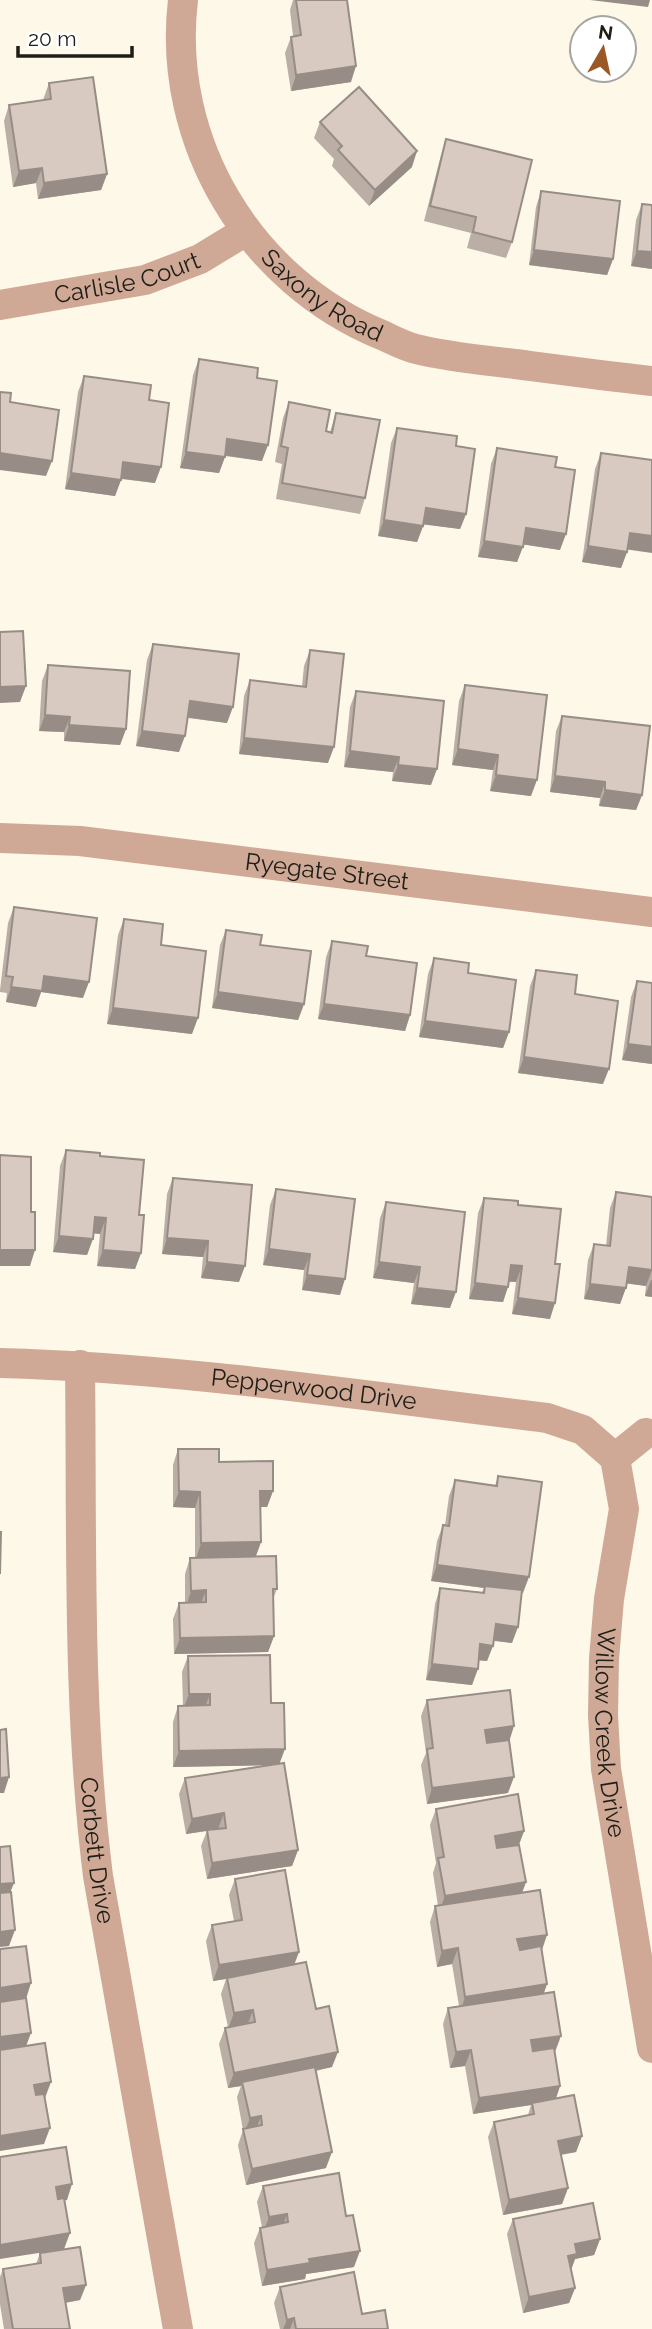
<svg xmlns="http://www.w3.org/2000/svg" width="652" height="2329" font-family="Raleway,sans-serif">
<style>
.lines{fill:none;stroke-linecap:round;stroke-linejoin:round}
.street{stroke:#cfa995;stroke-width:30}
.wall{fill:#baaea5}
.shaded-wall{fill:#978d86}
.building{fill:#d8cac0;stroke:#978d86;stroke-width:2}
.labels{text-anchor:middle;stroke-width:5;stroke-linejoin:round;paint-order:stroke}
.street-label{font-size:24px;fill:#1e1d17;stroke:#fff}
</style>
<rect width="100%" height="100%" fill="#fdf8e8"/>
<g class="lines">
<g class="street">
<path id="s1" d="M183,0C166,142 250,281 382,335C393,340 404,346 416,349C448,357 482,360 515,364C561,370 606,376 652,381"/>
<path id="s2" d="M0,305L145,280L200,259L246,231"/>
<path id="s3" d="M0,838L80,841L652,912"/>
<path id="s4" d="M0,1363C183,1368 365,1396 547,1418L583,1430L615,1458"/>
<path id="s5" d="M80,1365C82,1535 77,1707 98,1876L178,2329"/>
<path id="s6" d="M646,1433L615,1458L624,1509L609,1599L604,1659L603,1715L606,1769L652,2048"/>
</g>
</g>
<g class="wall">
<path d="M293,0H347L351,82L291,91L285,53L291,37L293,36L290,10Z"/>
<path d="M49,83L107,174L101,190L38,199L36,183L13,187L4,121L9,105L43,100Z"/>
<path d="M320,122L412,167L369,206L332,166L334,159L314,138Z"/>
<path d="M446,139L512,242L506,258L467,248L471,233L424,221L441,155Z"/>
<path d="M541,191L613,259L607,275L529,265L536,207Z"/>
<path d="M642,204L652,269L631,266L636,220Z"/>
<path d="M199,359L257,378L262,461L225,456L219,473L180,468L193,375Z"/>
<path d="M84,376L149,400L155,483L121,479L115,496L65,489L78,392Z"/>
<path d="M289,402L326,431L330,432L336,413L365,498L360,514L276,499L282,464L275,462L283,418Z"/>
<path d="M397,428L456,446L466,514L460,529L424,524L417,542L378,536L391,443Z"/>
<path d="M497,448L555,467L560,550L523,544L517,562L478,557L491,464Z"/>
<path d="M601,453L628,549L621,568L582,562L595,469Z"/>
<path d="M153,644L227,723L188,718L179,752L136,746L147,660Z"/>
<path d="M310,650L328,763L239,754L244,696L250,680L302,686L304,666Z"/>
<path d="M48,665L126,729L120,745L64,741V732L39,731L42,681Z"/>
<path d="M465,685L531,796L490,791L493,770L452,765L459,701Z"/>
<path d="M356,691L431,785L392,781L393,772L344,767L350,707Z"/>
<path d="M562,716L642,795L636,810L599,806L600,798L550,792L556,731Z"/>
<path d="M14,907L83,998L41,992L36,1007L6,1002L7,993L0,992V990L8,923Z"/>
<path d="M124,919L192,1034L107,1024L118,935Z"/>
<path d="M226,930L260,945L304,1004L298,1020L212,1008L220,945Z"/>
<path d="M332,941L366,956L410,1015L405,1031L318,1019L326,957Z"/>
<path d="M434,958L468,973L509,1032L503,1048L419,1037L428,974Z"/>
<path d="M536,970L575,994L603,1084L518,1073L530,986Z"/>
<path d="M637,981L652,983V1064L622,1060L631,997Z"/>
<path d="M66,1150L139,1215L141,1253L135,1269L97,1266L100,1234L94,1233L87,1255L53,1252L60,1166Z"/>
<path d="M173,1178L239,1282L201,1278L203,1257L162,1254L167,1194Z"/>
<path d="M276,1189L340,1295L302,1290L304,1270L263,1265L270,1205Z"/>
<path d="M616,1192L652,1197V1297L645,1296L646,1286L627,1283L620,1304L584,1299L588,1260L594,1244L606,1246L610,1208Z"/>
<path d="M484,1198L518,1205L550,1319L512,1314L516,1282H509L503,1302L469,1299L478,1213Z"/>
<path d="M386,1202L450,1308L411,1304L414,1283L373,1278L380,1218Z"/>
<path d="M178,1449L219,1462L273,1491L267,1507H261V1542L256,1556L277,1589L273,1599L274,1636L268,1652L174,1654L173,1619L179,1603H185V1574L190,1558H195V1508L173,1507V1465Z"/>
<path d="M498,1476L523,1593H522L512,1643L494,1641L487,1661L479,1660L472,1685L426,1680L435,1604L440,1588L482,1592L484,1588L431,1581L437,1541L443,1525H445L449,1496L455,1480L495,1486Z"/>
<path d="M188,1656L271,1703L280,1763L298,1850L292,1866L207,1879L201,1846L207,1831L186,1834L179,1794L185,1778L266,1765L173,1767V1722L178,1706H183L182,1672Z"/>
<path d="M427,1700L509,1741L508,1793L427,1804L421,1765L426,1753L421,1716Z"/>
<path d="M436,1809L524,1831L519,1845L526,1882L522,1893L542,1951L547,1984L544,1993L560,2086L556,2098L582,2136L576,2152L561,2155L568,2188L562,2204L503,2215L488,2137L494,2122L528,2115L531,2105L473,2114L465,2066L450,2068L443,2024L448,2008L459,2006L452,1964L437,1967L430,1922L435,1906H438L433,1873L436,1863L430,1825Z"/>
<path d="M235,1879L294,1964L316,2009L332,2067L316,2071L326,2168L246,2185L238,2145L243,2130L237,2097L241,2086L228,2088L219,2044L225,2028L228,2027L221,1994L226,1979L213,1981L206,1941L212,1925L234,1921L229,1895Z"/>
<path d="M263,2186L346,2216L354,2267L306,2274L305,2279L262,2286L254,2243L260,2228L262,2227L257,2202Z"/>
<path d="M513,2219L600,2239L594,2255L575,2259L571,2270L575,2288L569,2303L523,2313L507,2234Z"/>
<path d="M40,2253L86,2285L80,2300L65,2303L70,2329H4L0,2304V2277L3,2269L36,2264Z"/>
<path d="M280,2287L362,2314L388,2329H280L274,2303Z"/>
</g>
<g class="shaded-wall">
<path d="M590,0H650L648,7Z"/>
<path d="M356,66L351,82L291,91L296,75Z"/>
<path d="M417,151L412,167L369,206L375,190Z"/>
<path d="M42,168L36,183L13,187L19,171Z"/>
<path d="M107,174L101,190L38,199L44,183Z"/>
<path d="M534,250L613,259L607,275L529,265Z"/>
<path d="M637,251L652,252V269L631,266Z"/>
<path d="M227,439L268,445L262,461L222,455Z"/>
<path d="M186,452L225,457L219,473L180,468Z"/>
<path d="M0,453L52,461L46,476L0,470Z"/>
<path d="M123,462L161,467L155,483L117,478Z"/>
<path d="M71,473L121,480L115,496L65,489Z"/>
<path d="M426,508L466,514L460,529L420,524Z"/>
<path d="M384,520L423,526L417,542L378,536Z"/>
<path d="M526,528L566,534L560,550L520,544Z"/>
<path d="M630,533L652,536V553L624,549Z"/>
<path d="M484,541L523,547L517,562L478,557Z"/>
<path d="M588,546L627,552L621,568L582,562Z"/>
<path d="M26,686L20,702L0,703V687Z"/>
<path d="M190,701L233,707L227,723L184,717Z"/>
<path d="M45,715L70,717L64,732L39,731Z"/>
<path d="M69,725L126,729L120,745L64,741Z"/>
<path d="M142,731L185,736L179,752L136,746Z"/>
<path d="M244,738L334,747L328,763L239,754Z"/>
<path d="M458,749L498,755L493,770L452,765Z"/>
<path d="M350,751L399,757L393,772L344,767Z"/>
<path d="M398,765L437,769L431,785L392,781Z"/>
<path d="M496,775L537,780L531,796L490,791Z"/>
<path d="M555,776L605,782L600,798L550,792Z"/>
<path d="M605,790L642,795L636,810L599,806Z"/>
<path d="M44,976L89,982L83,998L41,992L36,1007L6,1002L11,987Z"/>
<path d="M218,992L304,1004L298,1020L212,1008Z"/>
<path d="M324,1004L410,1015L405,1031L318,1019Z"/>
<path d="M113,1008L198,1018L192,1034L107,1024Z"/>
<path d="M425,1021L509,1032L503,1048L419,1037Z"/>
<path d="M628,1044L652,1047V1064L622,1060Z"/>
<path d="M524,1057L609,1069L603,1084L518,1073Z"/>
<path d="M95,1217L106,1218L100,1234L89,1233Z"/>
<path d="M59,1236L93,1239L87,1255L53,1252Z"/>
<path d="M167,1238L208,1241L203,1257L162,1254Z"/>
<path d="M269,1249L310,1254L304,1270L263,1265Z"/>
<path d="M0,1250H35L30,1266H0Z"/>
<path d="M103,1250L141,1253L135,1269L97,1266Z"/>
<path d="M207,1262L245,1266L239,1282L201,1278Z"/>
<path d="M379,1262L420,1267L414,1283L373,1278Z"/>
<path d="M511,1265L522,1266L516,1282L505,1281Z"/>
<path d="M629,1267L652,1270L646,1286L623,1283Z"/>
<path d="M307,1275L345,1279L340,1295L302,1290Z"/>
<path d="M651,1280H652V1297L645,1296Z"/>
<path d="M475,1283L508,1287L503,1302L469,1299Z"/>
<path d="M590,1284L626,1288L620,1304L584,1299Z"/>
<path d="M417,1288L456,1292L450,1308L411,1304Z"/>
<path d="M518,1298L555,1303L550,1319L512,1314Z"/>
<path d="M179,1491L200,1492L195,1508L173,1507Z"/>
<path d="M260,1491H273L267,1507H255Z"/>
<path d="M261,1542L255,1558L196,1559L201,1543Z"/>
<path d="M437,1565L529,1577L523,1593L431,1581Z"/>
<path d="M206,1590L200,1606L186,1607L191,1591Z"/>
<path d="M496,1624L518,1627L512,1643L490,1640Z"/>
<path d="M274,1636L268,1652L174,1654L180,1638Z"/>
<path d="M480,1644L493,1646L487,1661L474,1660Z"/>
<path d="M432,1664L478,1669L472,1685L426,1680Z"/>
<path d="M189,1694H210L204,1710H183Z"/>
<path d="M514,1726L509,1742L479,1746L485,1730Z"/>
<path d="M285,1749L279,1765L173,1767L179,1751Z"/>
<path d="M9,1777L4,1793H0V1778Z"/>
<path d="M514,1777L508,1793L427,1804L432,1788Z"/>
<path d="M224,1813L218,1829L186,1834L192,1819Z"/>
<path d="M524,1831L518,1847L489,1852L495,1836Z"/>
<path d="M298,1850L292,1866L207,1879L212,1863Z"/>
<path d="M526,1882L520,1898L439,1912L445,1896Z"/>
<path d="M14,1883L8,1898L0,1899V1884Z"/>
<path d="M15,1930L9,1946L0,1947V1932Z"/>
<path d="M547,1935L542,1950L512,1955L517,1939Z"/>
<path d="M458,1948L452,1964L437,1967L442,1951Z"/>
<path d="M299,1952L293,1968L213,1981L219,1965Z"/>
<path d="M31,1983L26,1999L0,2003V1988Z"/>
<path d="M547,1984L541,2000L460,2013L465,1997Z"/>
<path d="M253,2010L247,2026L228,2029L234,2013Z"/>
<path d="M31,2033L25,2049L0,2052V2037Z"/>
<path d="M561,2036L555,2052L525,2056L531,2040Z"/>
<path d="M471,2050L465,2066L450,2068L456,2052Z"/>
<path d="M338,2052L332,2067L243,2085L242,2082L241,2086L228,2088L234,2073Z"/>
<path d="M51,2082L45,2098L28,2101L34,2085Z"/>
<path d="M560,2086L555,2101L532,2103L531,2105L473,2114L479,2098Z"/>
<path d="M261,2116L255,2132L244,2134L250,2118Z"/>
<path d="M50,2128L44,2144L0,2151V2136Z"/>
<path d="M582,2136L576,2152L552,2156L558,2141Z"/>
<path d="M332,2152L326,2168L246,2185L252,2169Z"/>
<path d="M72,2184L67,2200L50,2203L56,2187Z"/>
<path d="M568,2188L562,2204L503,2215L509,2200Z"/>
<path d="M287,2214L281,2230L263,2233L269,2217Z"/>
<path d="M70,2233L64,2249L0,2259V2245Z"/>
<path d="M600,2239L594,2255L575,2259L571,2270L568,2256L575,2244Z"/>
<path d="M360,2251L354,2267L306,2274L305,2279L262,2286L267,2270L309,2259Z"/>
<path d="M86,2285L80,2300L57,2304L63,2288Z"/>
<path d="M575,2288L569,2303L523,2313L529,2297Z"/>
<path d="M294,2318L290,2329H283L287,2320Z"/>
</g>
<g class="building">
<path d="M296,0H347L356,66L296,75L291,37L301,35Z"/>
<path d="M93,77L107,174L44,183L42,168L19,171L9,105L51,99L49,83Z"/>
<path d="M359,87L417,151L375,190L338,150L342,146L320,122Z"/>
<path d="M446,139L532,160L512,242L473,232L476,217L430,206Z"/>
<path d="M541,191L620,201L613,259L534,250Z"/>
<path d="M642,204L652,205V252L637,251Z"/>
<path d="M199,359L258,368L257,378L277,381L268,445L227,439L225,457L186,452Z"/>
<path d="M84,376L151,385L149,400L169,403L161,467L123,462L121,480L71,473Z"/>
<path d="M0,392L11,393L10,402L59,410L52,461L0,453Z"/>
<path d="M289,402L330,410L326,431L332,433L336,413L380,420L365,498L282,483L288,448L281,446Z"/>
<path d="M397,428L457,436L456,446L475,449L466,514L426,508L423,526L384,520Z"/>
<path d="M497,448L557,457L555,467L575,470L566,534L526,528L523,547L484,541Z"/>
<path d="M601,453L652,460V536L630,533L627,552L588,546Z"/>
<path d="M23,631L26,686L0,687V632Z"/>
<path d="M153,644L239,654L233,707L190,701L185,736L142,731Z"/>
<path d="M310,650L344,654L334,747L244,738L250,680L306,687Z"/>
<path d="M48,665L130,671L126,729L69,725L70,717L45,715Z"/>
<path d="M465,685L547,695L537,780L496,775L498,755L458,749Z"/>
<path d="M356,691L444,701L437,769L398,765L399,757L350,751Z"/>
<path d="M562,716L650,726L642,795L605,790V782L555,776Z"/>
<path d="M14,907L97,918L89,982L44,976L42,991L11,987L13,977L6,976Z"/>
<path d="M124,919L163,924L161,945L206,951L198,1018L113,1008Z"/>
<path d="M226,930L262,935L260,945L311,951L304,1004L218,992Z"/>
<path d="M332,941L368,946L366,956L417,963L410,1015L324,1004Z"/>
<path d="M434,958L469,963L468,973L516,980L509,1032L425,1021Z"/>
<path d="M536,970L577,975L575,994L618,1001L609,1069L524,1057Z"/>
<path d="M637,981L652,983V1047L628,1044Z"/>
<path d="M66,1150L100,1153V1156L144,1160L139,1215H144L141,1253L103,1250L106,1218L95,1217L93,1239L59,1236Z"/>
<path d="M0,1155L31,1157V1212H35V1250H0Z"/>
<path d="M173,1178L252,1185L245,1266L207,1262L208,1241L167,1238Z"/>
<path d="M276,1189L355,1199L345,1279L307,1275L310,1254L269,1249Z"/>
<path d="M616,1192L652,1197V1270L629,1267L626,1288L590,1284L594,1244L610,1246Z"/>
<path d="M484,1198L518,1201V1205L561,1209L555,1264H560L555,1303L518,1298L522,1266L511,1265L508,1287L475,1283Z"/>
<path d="M386,1202L465,1212L456,1292L417,1288L420,1267L379,1262Z"/>
<path d="M178,1449H219V1462L273,1461V1491H260L261,1542L201,1543L200,1492L179,1491Z"/>
<path d="M498,1476L542,1482L529,1577L437,1565L443,1525L449,1526L455,1480L497,1486Z"/>
<path d="M0,1532H1L0,1574Z"/>
<path d="M276,1556L277,1589H273L274,1636L180,1638L179,1603L206,1602V1590L191,1591L190,1558Z"/>
<path d="M485,1586L522,1590L518,1627L496,1624L493,1646L480,1644L478,1669L432,1664L440,1588L484,1593Z"/>
<path d="M270,1655L271,1703H284L285,1749L179,1751L178,1706L210,1705V1694H189L188,1656Z"/>
<path d="M510,1690L514,1726L485,1730L487,1743L509,1740L514,1777L432,1788L427,1749L433,1748L427,1700Z"/>
<path d="M6,1729L9,1777L0,1778V1730Z"/>
<path d="M284,1763L298,1850L212,1863L207,1830L226,1828L224,1813L192,1819L185,1778Z"/>
<path d="M518,1794L524,1831L495,1836L497,1848L519,1845L526,1882L445,1896L438,1858L444,1857L436,1809Z"/>
<path d="M10,1846L14,1883L0,1884V1847Z"/>
<path d="M285,1870L299,1952L219,1965L212,1925L242,1920L235,1879Z"/>
<path d="M0,1889V1893L11,1892L15,1930L0,1932Z"/>
<path d="M540,1890L547,1935L517,1939L520,1950L541,1946L547,1984L465,1997L458,1948L442,1951L435,1906Z"/>
<path d="M26,1946L31,1983L0,1988V1949Z"/>
<path d="M306,1962L316,2009L329,2006L338,2052L234,2073L225,2028L255,2022L253,2010L234,2013L227,1978Z"/>
<path d="M554,1992L561,2036L531,2040L533,2051L554,2048L560,2086L479,2098L471,2050L456,2052L448,2008Z"/>
<path d="M26,1998L31,2033L0,2037V2002Z"/>
<path d="M45,2043L51,2082L34,2085L36,2095L44,2094L50,2128L0,2136V2050Z"/>
<path d="M315,2067L332,2152L252,2169L243,2129L262,2125L261,2116L250,2118L242,2082Z"/>
<path d="M574,2095L582,2136L558,2141L568,2188L509,2200L494,2122L534,2114L532,2103Z"/>
<path d="M66,2147L72,2184L56,2187L58,2199L64,2198L70,2233L0,2245V2157Z"/>
<path d="M339,2173L346,2216L353,2215L360,2251L309,2259L310,2263L267,2270L260,2228L288,2222L287,2214L269,2217L263,2186Z"/>
<path d="M593,2203L600,2239L575,2244L577,2254L568,2256L575,2288L529,2297L513,2219Z"/>
<path d="M80,2247L86,2285L63,2288L70,2329H13L3,2269L41,2263L40,2253Z"/>
<path d="M354,2272L362,2314L385,2310L388,2329H296L294,2318L287,2320L280,2287Z"/>
</g>
<g class="labels">
<g class="street-label">
<text dy="8" stroke="none"><textPath href="#s2" startOffset="130">Carlisle Court</textPath></text>
<text dy="8" stroke="none"><textPath href="#s1" startOffset="346">Saxony Road</textPath></text>
<text dy="8" stroke="none"><textPath href="#s3" startOffset="329">Ryegate Street</textPath></text>
<text dy="8" stroke="none"><textPath href="#s4" startOffset="315">Pepperwood Drive</textPath></text>
<text dy="8" stroke="none"><textPath href="#s6" startOffset="317">Willow Creek Drive</textPath></text>
<text dy="8" stroke="none"><textPath href="#s5" startOffset="486">Corbett Drive</textPath></text>
</g>
</g>
<g transform="translate(603 49) rotate(9)"><circle r="33" fill="#ffffff" stroke="#a5a5a2" stroke-width="2"/>
<path d="M0-5L12 26L0 18L-12 26Z" fill="#9a5727"/>
<text y="-10" font-size="19" font-weight="bold" text-anchor="middle" fill="#1e1d17">N</text>
</g>
<path d="M18 46v10h114v-10" fill="none" stroke="#1e1d17" stroke-width="3.5"/>
<text x="28" y="46" font-size="21" fill="#1e1d17" stroke="#ffffff" stroke-width="5" paint-order="stroke">20 m</text>
</svg>
